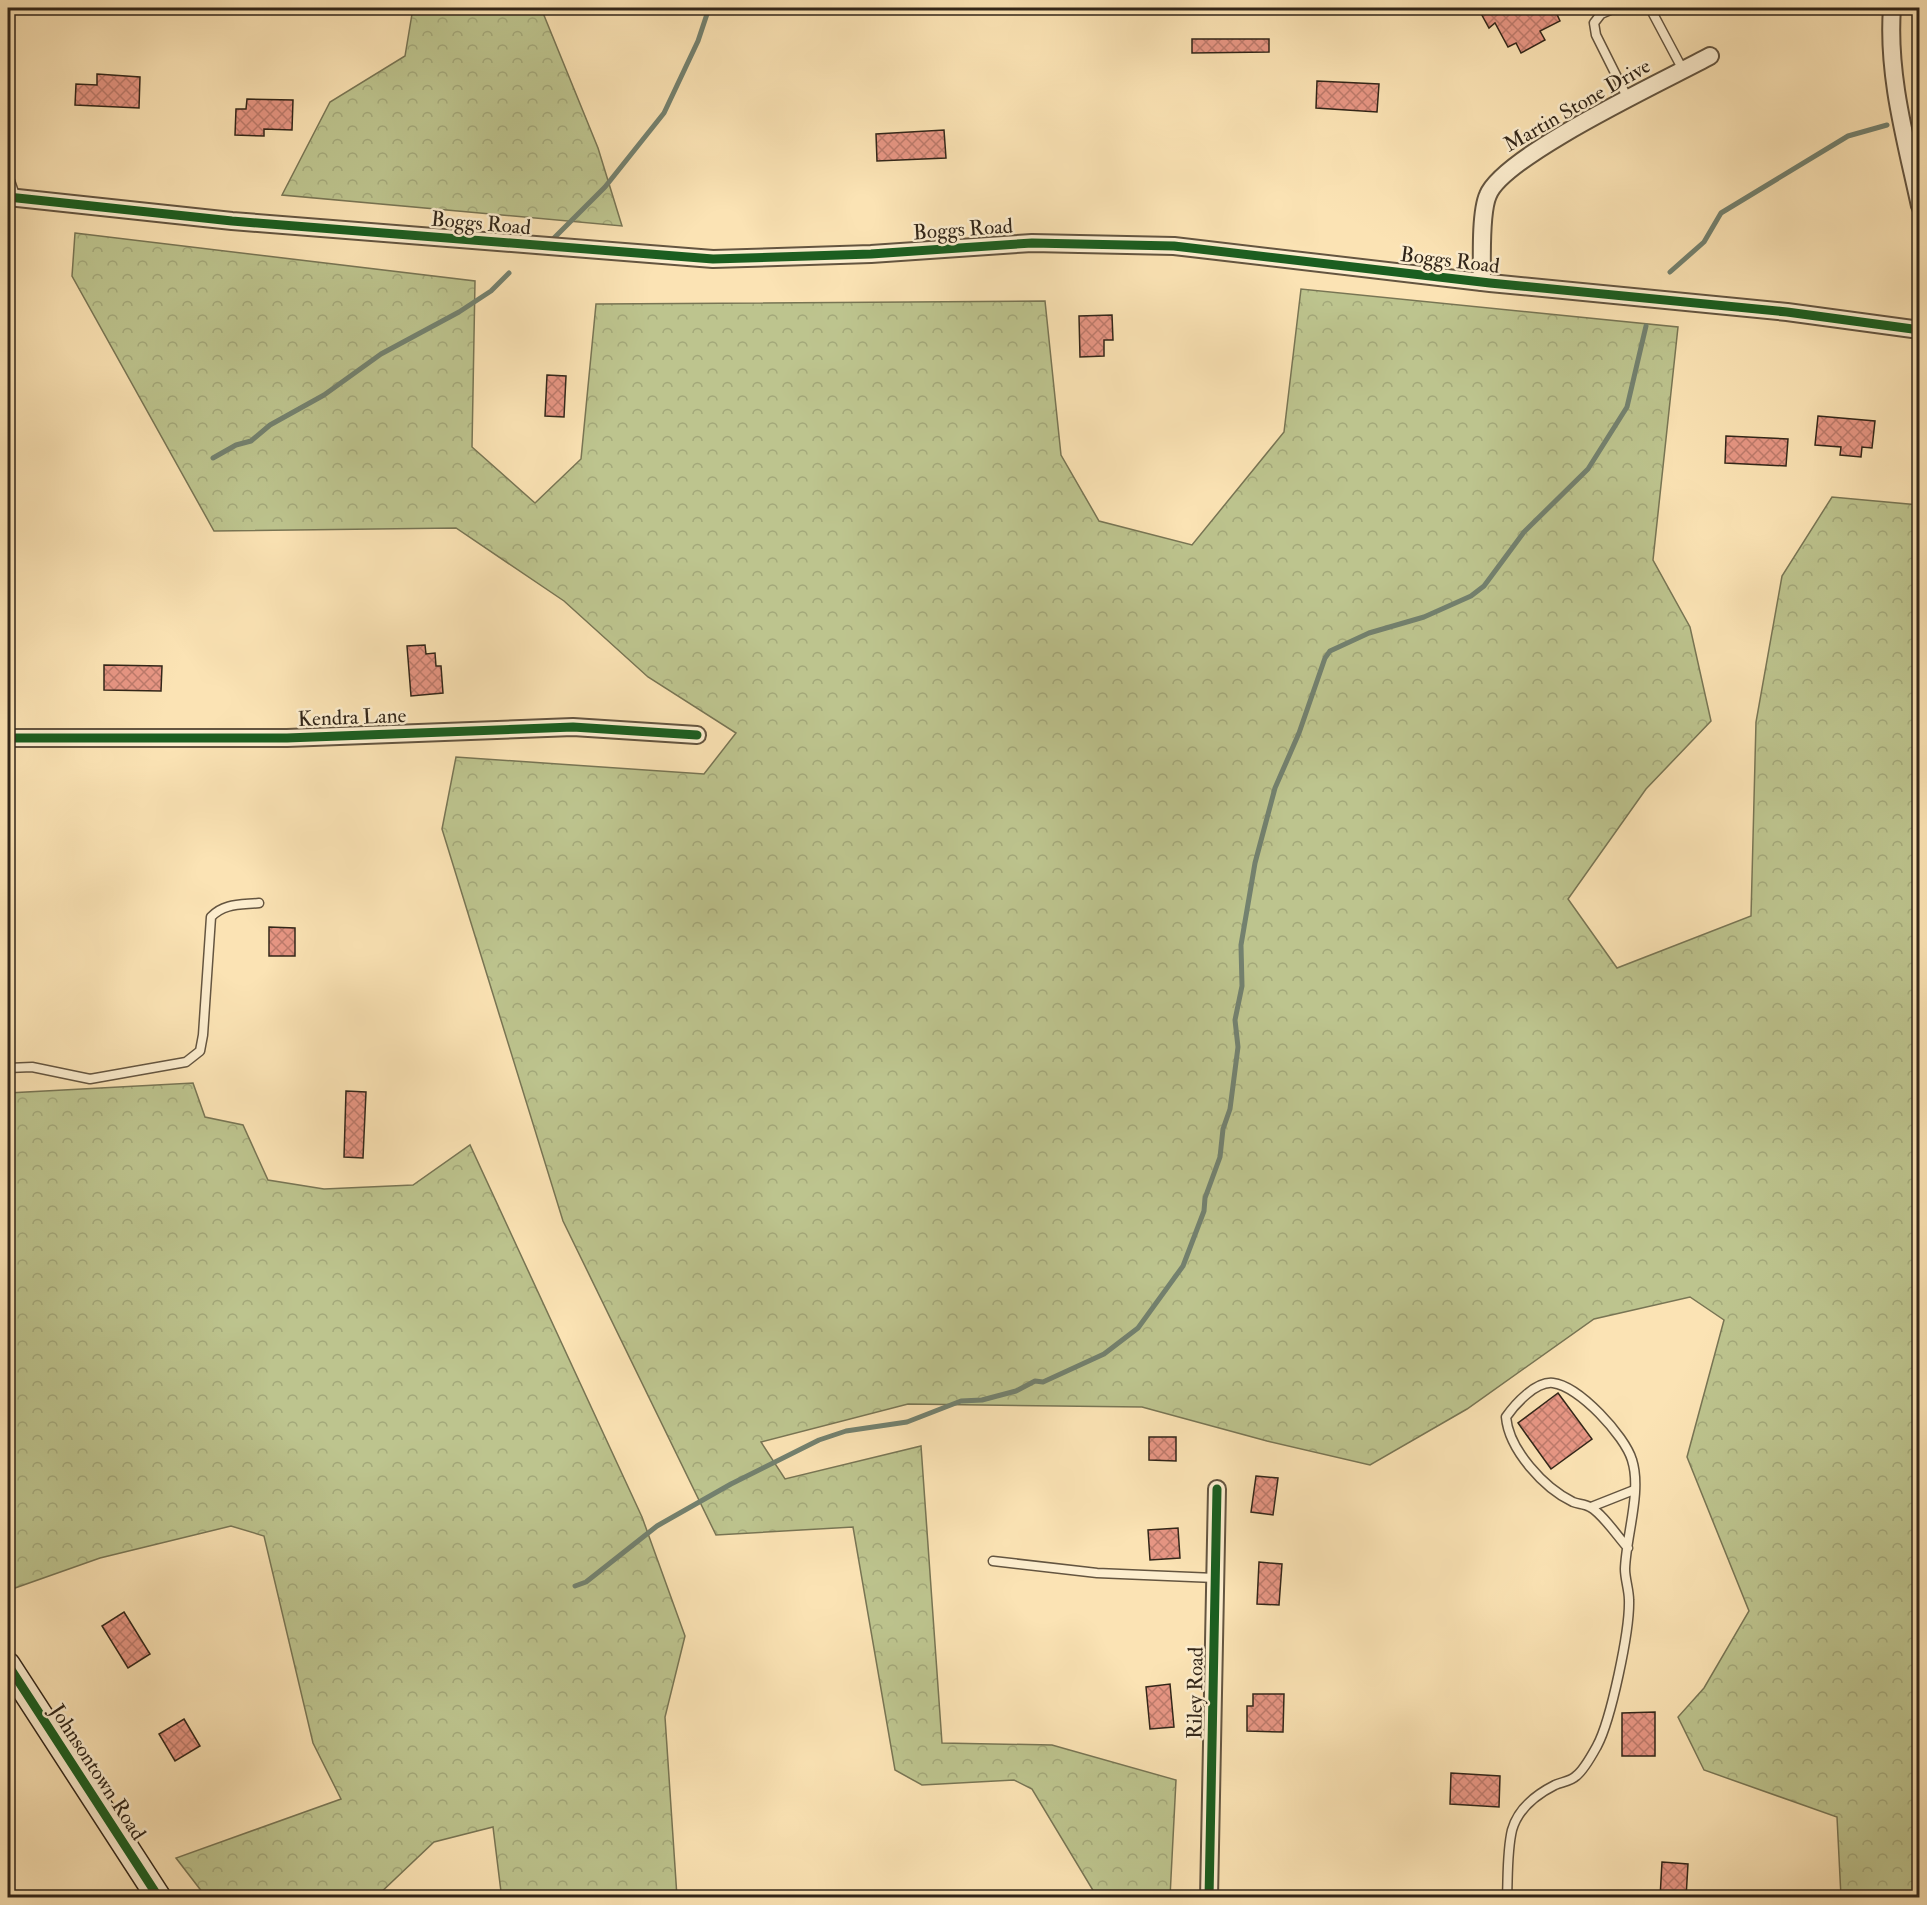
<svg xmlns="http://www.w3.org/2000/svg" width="1927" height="1905" font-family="'IM FELL Double Pica',serif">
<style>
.forest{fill:url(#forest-crowns);stroke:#787554;stroke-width:1.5}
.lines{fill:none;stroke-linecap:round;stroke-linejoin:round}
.stream{stroke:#73816f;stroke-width:5}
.building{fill:url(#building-cross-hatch);stroke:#322619;stroke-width:1.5}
.lane-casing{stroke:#645540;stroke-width:11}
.street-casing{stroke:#645540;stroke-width:20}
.secondary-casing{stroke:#322619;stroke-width:27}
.lane{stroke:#fcedce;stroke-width:8}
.street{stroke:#fcedce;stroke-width:16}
.secondary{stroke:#fcedce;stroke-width:24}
.cycleway-casing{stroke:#fcedce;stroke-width:13}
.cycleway{stroke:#1b5e20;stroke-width:9}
.labels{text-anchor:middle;stroke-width:5;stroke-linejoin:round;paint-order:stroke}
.street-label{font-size:21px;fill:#322619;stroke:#fcedce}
</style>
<defs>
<pattern id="forest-crowns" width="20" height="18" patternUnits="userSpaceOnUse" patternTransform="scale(1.5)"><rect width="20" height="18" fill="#bdc48e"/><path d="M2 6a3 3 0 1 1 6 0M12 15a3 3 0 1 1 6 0" fill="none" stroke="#a3a87a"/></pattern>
<pattern id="building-cross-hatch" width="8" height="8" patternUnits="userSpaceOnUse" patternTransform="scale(1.5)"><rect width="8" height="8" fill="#e79684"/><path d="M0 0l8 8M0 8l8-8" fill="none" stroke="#bc7a6b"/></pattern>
</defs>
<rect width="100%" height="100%" fill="#fbe3b4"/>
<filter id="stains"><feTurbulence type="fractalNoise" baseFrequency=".00333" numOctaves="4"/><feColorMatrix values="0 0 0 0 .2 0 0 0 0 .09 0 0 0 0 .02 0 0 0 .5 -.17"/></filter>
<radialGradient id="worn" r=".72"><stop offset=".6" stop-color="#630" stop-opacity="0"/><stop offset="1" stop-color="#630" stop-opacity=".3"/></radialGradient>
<g class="forest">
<path d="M413,8H541L598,148L622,226L282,195L330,102L405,56Z"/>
<path d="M75,233L475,281L472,447L535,503L581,459L596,304L1045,301L1061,455L1099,521L1192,545L1284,432L1301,289L1678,327L1653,560L1690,627L1711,721L1646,789L1568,899L1617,968L1751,916L1756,722L1782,576L1832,497L1919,505V1897H1841L1837,1817L1704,1770L1678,1717L1704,1688L1749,1611L1687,1457L1724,1320L1690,1297L1594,1319L1467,1409L1370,1465L1267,1441L1142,1407L908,1404L761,1442L785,1479L921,1446L942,1743L1052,1745L1176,1780L1170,1897H1097L1032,1789L1014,1780L922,1785L895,1770L853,1527L716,1535L563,1221L442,829L456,757L704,774L736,733L648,677L564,601L456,528L214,531L72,276Z"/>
<path d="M193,1083L205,1117L243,1125L268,1180L324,1189L413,1185L470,1145L642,1517L685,1636L665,1717L677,1897L592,1898L591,1895L577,1898L499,1897L501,1892L493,1827L434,1842L376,1897H206L176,1858L341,1799L313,1743L264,1536L231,1526L100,1558L15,1588L8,1573V1093Z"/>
</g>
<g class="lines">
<g class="stream">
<path d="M1918,115L1920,106"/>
<path d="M551,241L605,187L664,113L698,41L709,8"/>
<path d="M1670,272L1704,242L1721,213L1848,136L1887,125"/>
<path d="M213,458L236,445L251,441L270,425L324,395L381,354L459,312L491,291L509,273"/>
<path d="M575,1586L586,1582L657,1526L731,1484L819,1440L846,1431L907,1422L961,1401L982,1400L1016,1391L1035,1381L1043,1382L1104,1354L1138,1328L1183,1266L1204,1211L1205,1198L1220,1157L1223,1129L1230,1109L1238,1047L1235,1020L1242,986L1241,945L1255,863L1275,788L1299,733L1325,658L1330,651L1369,633L1424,617L1471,596L1484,586L1524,532L1588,469L1627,407L1646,326"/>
</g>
</g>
<g class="building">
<path d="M1478,8H1554L1560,21L1540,31L1545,40L1521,53L1516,43L1508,47L1495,23L1489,28Z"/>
<path d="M1192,39H1269V52L1192,53Z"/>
<path d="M97,74L140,77L139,108L75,105L76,84L97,85Z"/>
<path d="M1317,81L1379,84L1377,112L1316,108Z"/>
<path d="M247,99L293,100L292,130L264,129V136L235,135L236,109H246Z"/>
<path d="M944,130L946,158L877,161L876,134Z"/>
<path d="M1112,315L1113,340H1104V356L1080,357L1079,316Z"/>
<path d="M547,375L566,376L564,417L545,416Z"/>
<path d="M1818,416L1875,421L1872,448L1862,447L1861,457L1840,455L1841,447L1815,445Z"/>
<path d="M1726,436L1788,439L1786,466L1725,463Z"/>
<path d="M425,645L426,654L435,653L436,666H441L443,693L411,696L407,646Z"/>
<path d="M104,665L162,666L161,691L104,690Z"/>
<path d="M269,927L295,928V956H269Z"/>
<path d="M346,1091L366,1092L363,1158L344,1157Z"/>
<path d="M1558,1393L1592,1439L1551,1469L1518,1423Z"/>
<path d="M1149,1437H1176V1461L1149,1460Z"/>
<path d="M1256,1476L1278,1478L1273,1515L1251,1512Z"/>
<path d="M1178,1528L1180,1558L1150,1560L1148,1530Z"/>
<path d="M1259,1562L1282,1564L1279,1605L1257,1604Z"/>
<path d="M124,1612L150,1654L128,1668L102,1626Z"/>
<path d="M1170,1684L1174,1727L1150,1729L1146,1687Z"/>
<path d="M1253,1694H1284L1283,1732L1247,1731V1706H1253Z"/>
<path d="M1655,1712V1756H1622V1713Z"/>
<path d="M184,1719L200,1746L175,1761L159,1734Z"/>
<path d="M1451,1773L1500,1776L1499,1807L1450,1804Z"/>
<path d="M1662,1862L1688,1864L1686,1898H1660Z"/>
</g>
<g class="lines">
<g class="lane-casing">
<g id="lane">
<path d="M1615,8L1601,14L1594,23L1596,35L1628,99"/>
<path d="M1650,8L1683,70"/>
<path d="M8,175L16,198"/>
<path d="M8,1068L32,1067L90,1079L186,1062L200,1051L203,1035L211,917C224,903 241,905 259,903"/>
<path d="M1591,1507L1634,1490"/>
<path d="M993,1561L1097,1573L1215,1578"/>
<path d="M1507,1898C1508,1876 1507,1851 1512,1830C1518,1809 1537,1794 1555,1785C1562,1782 1571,1781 1576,1776C1584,1770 1592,1755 1597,1746C1611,1720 1630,1630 1629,1600C1629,1590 1625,1579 1625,1569C1626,1536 1642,1491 1632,1460C1625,1436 1579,1386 1553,1383C1536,1381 1515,1404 1506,1417C1509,1450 1544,1488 1573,1502C1578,1504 1585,1504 1590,1507C1602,1513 1618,1537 1628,1548"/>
</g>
</g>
<g class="street-casing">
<g id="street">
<path d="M1892,8C1887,75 1906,141 1920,206"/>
<path d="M8,197L232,221L713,259L871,254L1032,243L1174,246L1490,283L1787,312L1920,330"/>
<path d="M1482,282C1482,260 1480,213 1488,195C1504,155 1666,80 1710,56"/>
<path d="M8,738H287L573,727L697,735"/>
<path d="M1209,1898L1217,1489"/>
</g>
</g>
<g class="secondary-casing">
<path id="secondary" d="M8,1665L159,1898"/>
</g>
<use href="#lane" class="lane"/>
<use href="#street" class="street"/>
<use href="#secondary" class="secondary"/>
<g class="cycleway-casing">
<g id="cycleway">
<path d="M8,197L232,221L713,259L871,254L1032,243L1174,246L1490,283L1787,312L1920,330"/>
<path d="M8,738H287L573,727L697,735"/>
<path d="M8,1665L159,1898"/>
<path d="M1209,1898L1217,1489"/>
</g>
</g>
<use href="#cycleway" class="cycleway"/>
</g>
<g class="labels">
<g class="street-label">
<text transform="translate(1577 105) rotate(-30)" y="7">Martin Stone Drive</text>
<text transform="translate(481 223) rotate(5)" y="7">Boggs Road</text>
<text transform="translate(963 229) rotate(-4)" y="7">Boggs Road</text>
<text transform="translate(1450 260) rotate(7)" y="7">Boggs Road</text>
<text transform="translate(352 717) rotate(-2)" y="7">Kendra Lane</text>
<text transform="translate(1195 1693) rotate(-89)" y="7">Riley Road</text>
<text transform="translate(98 1772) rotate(57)" y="7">Johnsontown Road</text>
</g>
</g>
<rect width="1927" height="1905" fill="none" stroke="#fbe3b4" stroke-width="30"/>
<rect x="9" y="9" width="1909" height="1887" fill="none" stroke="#322619" stroke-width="3"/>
<rect x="15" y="15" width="1897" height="1875" fill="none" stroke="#322619" stroke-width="1.5"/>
<rect width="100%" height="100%" filter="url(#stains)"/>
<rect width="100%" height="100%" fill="url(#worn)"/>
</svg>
